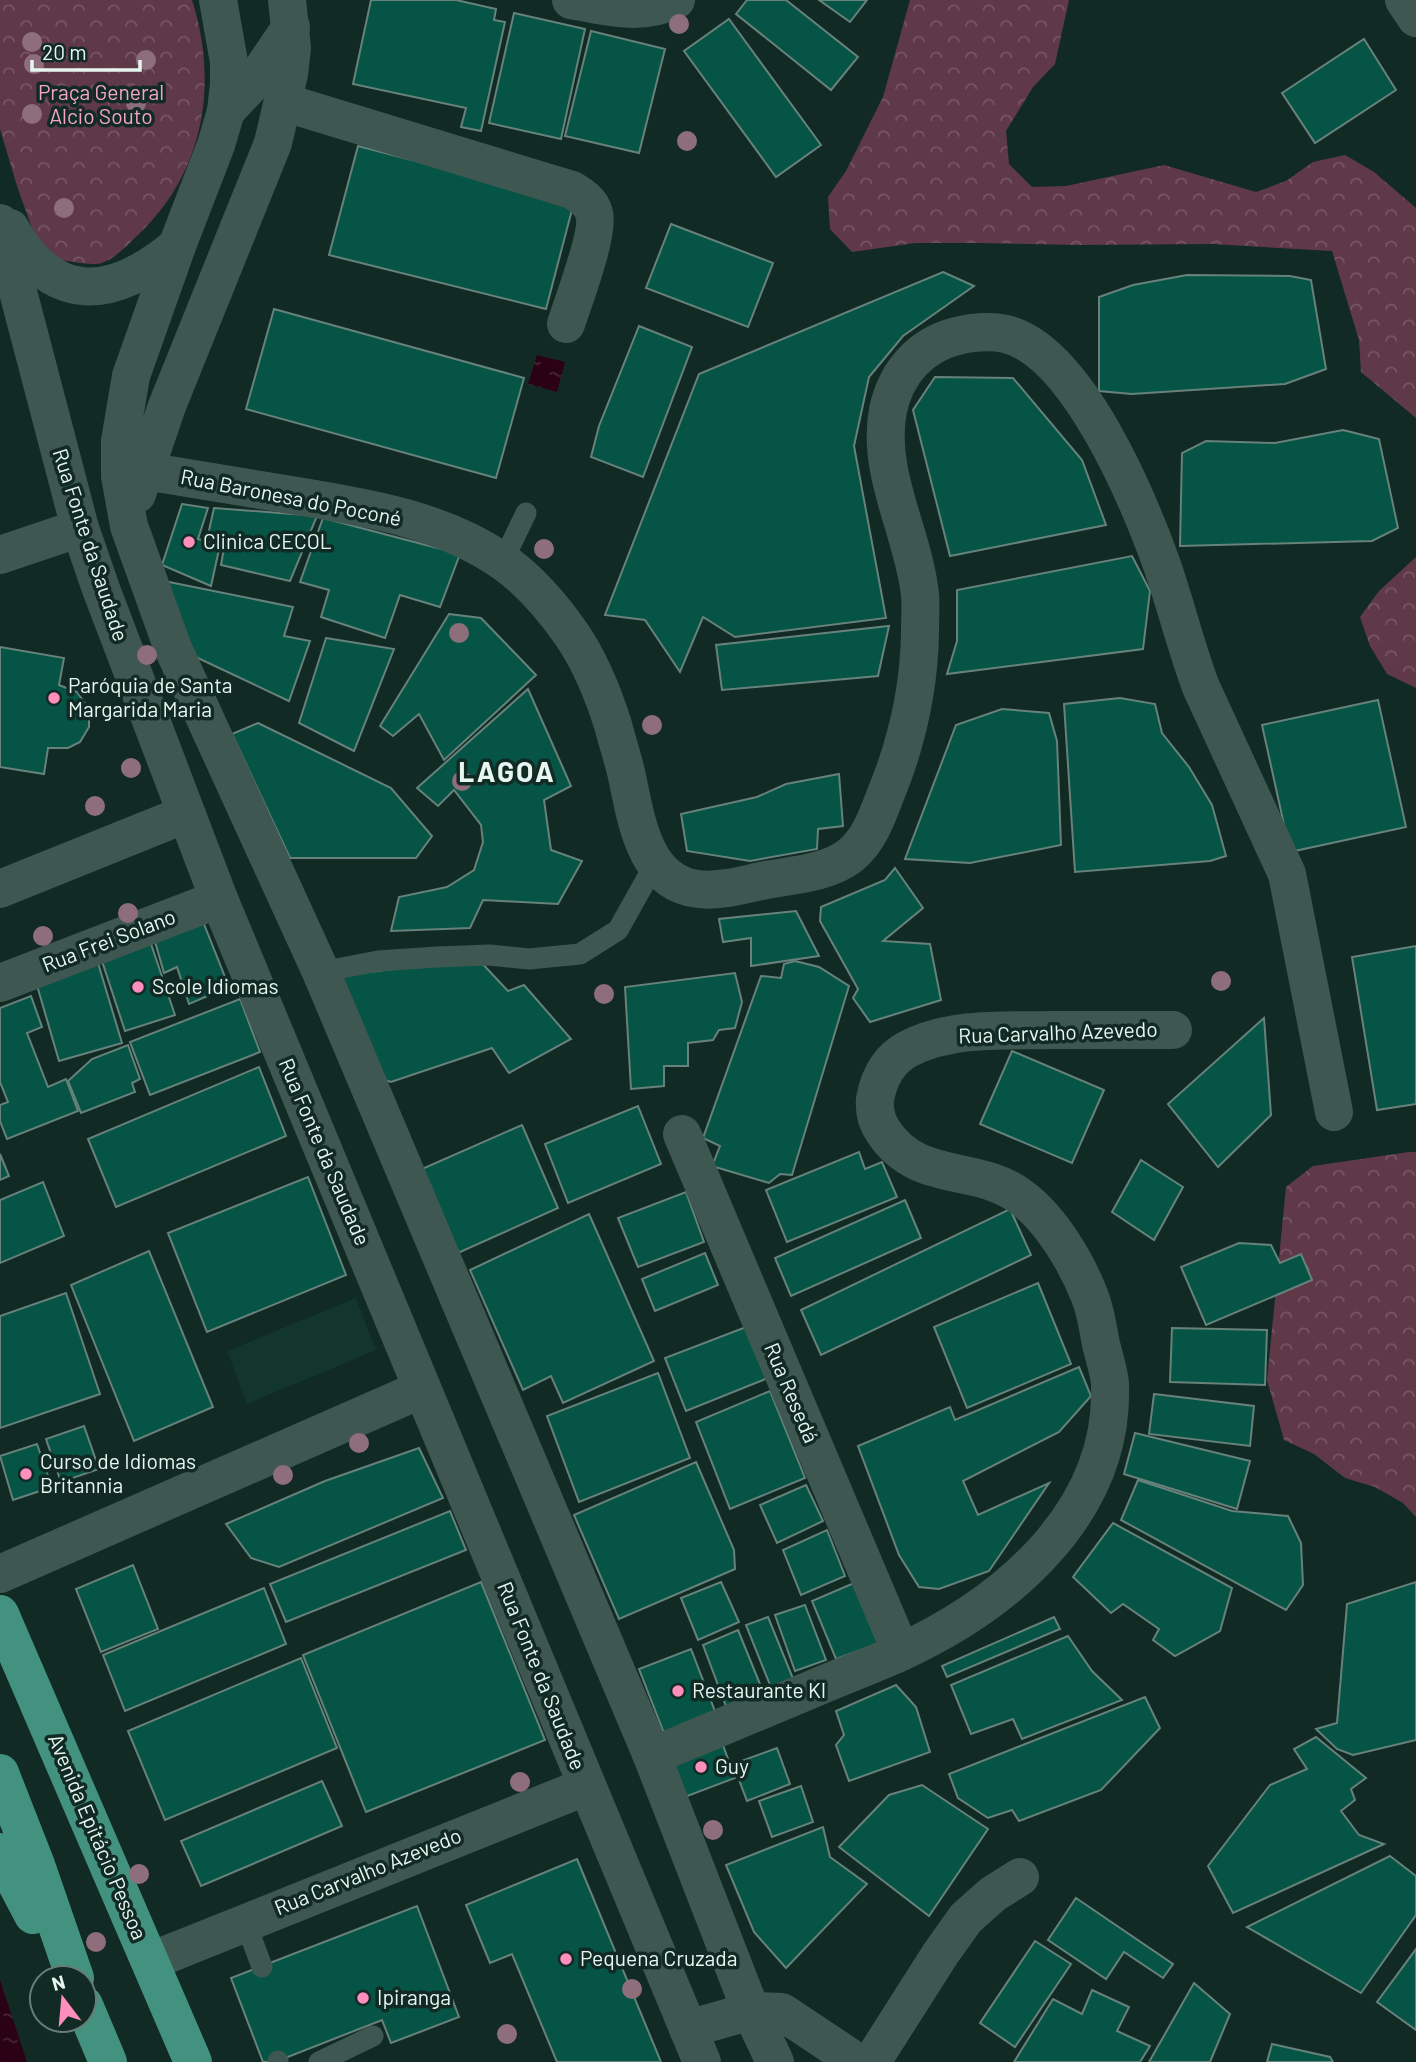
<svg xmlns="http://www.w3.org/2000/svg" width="1416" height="2062" font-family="Barlow,sans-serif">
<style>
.built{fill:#12352d}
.forest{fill:url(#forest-crowns)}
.water{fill:url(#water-ripples)}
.building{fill:#055446;stroke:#67827a;stroke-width:2}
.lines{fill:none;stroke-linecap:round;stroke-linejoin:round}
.service{stroke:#3e5851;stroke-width:21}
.minor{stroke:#3e5851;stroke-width:38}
.tertiary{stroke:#3e5851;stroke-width:38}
.trunk{stroke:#439280;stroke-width:38}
.tree{fill:#8f6e7c}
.poi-dot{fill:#fe8ebc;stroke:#112a24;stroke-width:2.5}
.labels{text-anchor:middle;stroke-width:7;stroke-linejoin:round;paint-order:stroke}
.park-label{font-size:21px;fill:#f6a5c4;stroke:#112a24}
.street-label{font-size:21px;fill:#e7f6f1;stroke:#112a24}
.poi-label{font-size:21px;fill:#e7f6f1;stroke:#112a24;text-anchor:start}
.district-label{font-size:28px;font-weight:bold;letter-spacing:2px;fill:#e7f6f1;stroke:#112a24}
</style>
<defs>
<pattern id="forest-crowns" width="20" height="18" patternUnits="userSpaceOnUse" patternTransform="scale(1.75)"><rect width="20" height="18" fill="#603948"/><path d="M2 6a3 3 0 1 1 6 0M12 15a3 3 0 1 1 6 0" fill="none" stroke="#775663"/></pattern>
<pattern id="water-ripples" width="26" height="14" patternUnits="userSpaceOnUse" patternTransform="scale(1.75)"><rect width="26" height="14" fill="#2a0115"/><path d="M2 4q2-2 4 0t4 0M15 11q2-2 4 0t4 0" fill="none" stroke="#492738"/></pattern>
</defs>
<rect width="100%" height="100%" fill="#112a24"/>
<path class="built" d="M356,1298L376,1350L247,1404L227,1351Z"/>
<g class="forest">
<path d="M0,0H192C218,82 205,167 144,229C132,240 118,257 102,263C91,266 71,261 59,260L34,234L17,186L0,129Z"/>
<path d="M910,0H1069L1055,64L1033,87L1006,131L1009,164L1032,187L1066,186L1164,165L1256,192L1286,181L1313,162L1345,155L1374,172L1416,208V418L1361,372L1359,340L1332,251L1212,244L1078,245L983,243H915L852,252L830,229L828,197L846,171L883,97Z"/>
<path d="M1416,557V688L1387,674L1370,646L1360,617L1379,591Z"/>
<path d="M1409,1152H1416V1517L1403,1503L1375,1487L1345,1478L1314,1454L1284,1440L1267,1380L1286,1187L1313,1166Z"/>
</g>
<g class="water">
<path d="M537,355L565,362L557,392L528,384Z"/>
<path d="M0,1980L27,2062H0Z"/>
</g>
<g class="building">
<path d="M371,0H456L496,9L494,20L505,22L481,131L461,127L466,108L353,84Z"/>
<path d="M747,0H786L858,57L831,90L736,14Z"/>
<path d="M819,0H867L850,22Z"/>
<path d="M514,13L585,29L561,139L489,123Z"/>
<path d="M729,19L821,145L776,177L684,51Z"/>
<path d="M591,31L665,49L639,153L565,136Z"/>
<path d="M1364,39L1396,90L1315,143L1282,93Z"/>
<path d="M358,146L574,202L546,309L329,255Z"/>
<path d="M671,224L773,263L748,327L646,288Z"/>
<path d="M943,272L974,286L903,336L869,377L854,446L886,618L735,637L703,617L680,672L645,620L605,615L699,374Z"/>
<path d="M1187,275L1290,276L1311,280L1326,369L1285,384L1132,394L1099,391V297L1133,285Z"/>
<path d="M274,309L524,378L496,478L246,409Z"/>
<path d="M639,326L692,347L643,477L591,457L599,426Z"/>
<path d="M935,377L1013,378L1082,460L1106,525L950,556L913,410Z"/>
<path d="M1343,430L1379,439L1398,528L1372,541L1180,546L1182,453L1206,441L1275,443Z"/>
<path d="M182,504L208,508L198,539L220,545L211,586L162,565Z"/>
<path d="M214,508L317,516L290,581L221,565L225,542L208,535Z"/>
<path d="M323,518L460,554L440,607L400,595L385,638L321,617L329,590L300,582Z"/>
<path d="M1132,556L1150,591L1143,649L947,674L957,641V590Z"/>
<path d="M164,581L293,607L284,636L310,641L289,701L183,651Z"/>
<path d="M449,614L481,618L536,675L444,760L419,714L393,736L380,726Z"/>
<path d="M889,626L878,676L722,690L716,645Z"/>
<path d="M326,638L394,649L354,751L299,723Z"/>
<path d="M0,647L64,658L59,685L77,692L89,709V727L80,742L68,748H48L44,774L0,767Z"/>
<path d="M528,689L571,786L544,800L551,850L582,861L558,904L483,900L470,928L391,931L399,897L447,887L474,870L483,842L481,825L454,790L438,806L417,788Z"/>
<path d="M1120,698L1155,704L1162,733L1189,767L1212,805L1226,856L1210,861L1075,872L1064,704Z"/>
<path d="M1378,700L1406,827L1290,852L1262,725Z"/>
<path d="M1002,709L1049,713L1057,741L1061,845L970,863L905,859L956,725Z"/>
<path d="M258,723L391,788L432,836L416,858H290L232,734Z"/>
<path d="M839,774L843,826L818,829L817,849L750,861L687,851L681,814L757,797L786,784Z"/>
<path d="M895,868L923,908L883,941L930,944L941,1000L870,1022L853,998L858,989L820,921L821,907L885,880Z"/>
<path d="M796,911L819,956L751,966V938L723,942L719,919Z"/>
<path d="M202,919L229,987L189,1004L177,967L164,973L154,938Z"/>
<path d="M150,941L175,1015L125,1031L101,958Z"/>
<path d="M1416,946V1104L1377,1110L1352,957Z"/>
<path d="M478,959L508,991L524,985L571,1039L509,1073L492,1048L391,1082L373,1076L335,976Z"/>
<path d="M795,961L819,967L849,986L792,1175L780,1174L769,1183L712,1166L720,1146L703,1138L761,976L781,978L784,964Z"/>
<path d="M98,963L122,1043L59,1061L36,982Z"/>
<path d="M735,973L742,1002L735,1028L719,1030L713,1040L688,1043V1066H664V1086L631,1089L625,987Z"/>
<path d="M31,996L42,1027L27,1033L48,1087L66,1079L78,1111L7,1139L0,1121V1105L8,1102L0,1082V1008Z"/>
<path d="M240,999L260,1052L150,1095L130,1042Z"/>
<path d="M1264,1018L1271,1115L1218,1167L1168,1104Z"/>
<path d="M128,1045L140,1079L132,1083L135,1092L81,1113L68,1081L92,1059Z"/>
<path d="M1012,1051L1104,1090L1072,1163L980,1124Z"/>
<path d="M259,1067L286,1136L116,1207L88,1139Z"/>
<path d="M638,1106L661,1164L568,1203L545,1144Z"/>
<path d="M522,1125L558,1208L458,1253L422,1169Z"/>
<path d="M859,1152L865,1169L882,1162L897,1197L787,1242L766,1190Z"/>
<path d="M0,1154L9,1176L0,1180Z"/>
<path d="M1141,1160L1183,1187L1154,1240L1112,1212Z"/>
<path d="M308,1177L346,1275L207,1332L168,1233Z"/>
<path d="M43,1182L64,1236L0,1263V1200Z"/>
<path d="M686,1192L704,1242L638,1267L618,1218Z"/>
<path d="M905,1200L921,1238L791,1296L775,1258Z"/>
<path d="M1010,1209L1031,1255L821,1355L801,1310Z"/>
<path d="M589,1214L654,1361L563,1403L551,1376L523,1390L470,1270Z"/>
<path d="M1239,1243L1271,1245L1280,1263L1301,1254L1312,1280L1206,1325L1181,1267Z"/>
<path d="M149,1251L213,1407L134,1441L71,1285Z"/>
<path d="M705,1253L718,1285L655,1311L642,1279Z"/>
<path d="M1038,1283L1071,1364L967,1408L934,1327Z"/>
<path d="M66,1293L100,1394L0,1428V1316Z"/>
<path d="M746,1327L768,1378L686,1411L665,1358Z"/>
<path d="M1172,1328L1267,1330L1265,1385L1170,1382Z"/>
<path d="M1079,1367L1091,1396L1059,1432L963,1481L978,1515L1049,1483L989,1571L939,1589L919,1587L899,1555L858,1446L950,1407L955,1420Z"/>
<path d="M658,1373L690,1458L579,1502L547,1416Z"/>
<path d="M770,1391L805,1478L730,1509L696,1422Z"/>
<path d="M1154,1394L1254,1406L1250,1446L1149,1434Z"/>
<path d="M84,1426L99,1469L61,1482L46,1439Z"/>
<path d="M1135,1433L1250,1461L1237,1509L1124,1474Z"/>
<path d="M37,1444L52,1487L13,1500L0,1456Z"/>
<path d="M419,1448L443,1498L279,1567L251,1558L226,1524L325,1481Z"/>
<path d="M696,1462L734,1550L735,1569L619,1619L574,1515Z"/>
<path d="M1138,1480L1232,1511L1288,1516L1301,1543L1303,1585L1286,1610L1121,1520Z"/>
<path d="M806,1485L823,1521L777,1543L760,1505Z"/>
<path d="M450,1511L466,1550L286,1622L270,1584Z"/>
<path d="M1113,1523L1232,1588L1220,1631L1175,1656L1153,1640L1159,1629L1123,1604L1111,1613L1073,1577Z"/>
<path d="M827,1530L845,1576L801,1595L783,1550Z"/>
<path d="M133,1565L158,1629L101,1652L76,1589Z"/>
<path d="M481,1582L545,1740L366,1812L303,1655Z"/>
<path d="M721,1582L739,1622L698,1640L681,1598Z"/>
<path d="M1416,1582V1740L1353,1755L1337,1749L1316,1729L1337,1723L1347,1604Z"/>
<path d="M854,1583L880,1643L836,1659L812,1601Z"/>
<path d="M264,1588L286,1644L125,1711L103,1655Z"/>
<path d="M805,1605L826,1660L795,1671L775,1615Z"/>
<path d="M768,1617L794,1681L772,1690L746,1625Z"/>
<path d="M1054,1617L1060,1629L947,1677L942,1666Z"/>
<path d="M738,1630L764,1694L727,1709L703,1645Z"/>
<path d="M1068,1636L1092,1671L1122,1700L1022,1739L1013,1719L971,1734L951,1685Z"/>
<path d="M691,1649L716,1714L664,1733L639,1669Z"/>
<path d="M301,1658L337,1748L165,1820L128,1731Z"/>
<path d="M896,1685L916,1707L930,1752L849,1781L836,1745L844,1735L836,1711Z"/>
<path d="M1145,1697L1160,1728L1101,1790L1019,1821L1012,1810L988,1818L958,1798L949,1774Z"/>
<path d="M720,1737L735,1778L682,1798L666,1757Z"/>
<path d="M1316,1737L1366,1778L1351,1789L1355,1800L1341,1811L1359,1835L1384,1844L1233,1913L1208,1866L1270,1785L1307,1769L1294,1749Z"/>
<path d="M777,1748L790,1784L747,1801L733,1764Z"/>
<path d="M322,1781L342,1826L201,1886L181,1841Z"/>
<path d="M922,1785L988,1829L929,1916L839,1847L889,1795Z"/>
<path d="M801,1786L813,1822L772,1837L759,1801Z"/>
<path d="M823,1827L830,1857L867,1884L786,1968L754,1932L726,1865Z"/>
<path d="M1390,1856L1416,1876V1915L1361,1993L1247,1927Z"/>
<path d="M577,1859L661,2062H557L512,1954L490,1963L466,1905Z"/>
<path d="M1076,1898L1173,1964L1163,1978L1124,1952L1106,1979L1048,1940Z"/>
<path d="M417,1906L459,2017L391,2043L382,2020L275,2062H263L231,1978Z"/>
<path d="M1035,1941L1071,1964L1015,2047L980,2023Z"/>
<path d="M1416,1949V2030L1377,2002Z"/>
<path d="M1194,1983L1230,2014L1210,2062H1149Z"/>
<path d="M1092,1990L1129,2007L1117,2031L1150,2046L1140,2062H1014L1053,1999L1082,2014Z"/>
<path d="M1272,2044L1330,2057L1333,2062H1267Z"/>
</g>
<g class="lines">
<g class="service">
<path d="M503,561L526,513"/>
<path d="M321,972L378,961L437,957L489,955L529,959L580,954L618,930L655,864"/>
<path d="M245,1921L262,1967"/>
<path d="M278,2061V2062"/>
<path d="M319,2062L373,2036"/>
</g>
<g class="minor">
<path d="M571,0C608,7 640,16 676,0"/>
<path d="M1404,0L1416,18"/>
<path d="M283,102L572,190C582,196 591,202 594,213C600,232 573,302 566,324"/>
<path d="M226,111L255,80L291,27"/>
<path d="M145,471C193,479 242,487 291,495C364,507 443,519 505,563C531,582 554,609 572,635C591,663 603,693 613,725C617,740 622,756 626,772C636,816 642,882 698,889C720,892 745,884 766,880C794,875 828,873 851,855C869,840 877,817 885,796C907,743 919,691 920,633C920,620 921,606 920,594C913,532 876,473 888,410C896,373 920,345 957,336C973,332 991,331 1006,334C1078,352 1139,501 1162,565C1176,606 1186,647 1201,687L1287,874L1334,1112"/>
<path d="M137,494L167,406L273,143L289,74L292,48L287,0"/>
<path d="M0,555L80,528"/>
<path d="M0,889L186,814"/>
<path d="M0,983L219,899"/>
<path d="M682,1134L901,1652"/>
<path d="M0,1574L422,1389"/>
<path d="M652,1756C705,1734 757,1712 810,1690C840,1677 870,1666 899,1653C1006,1604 1115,1513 1110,1384C1109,1371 1104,1357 1101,1344C1098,1329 1096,1312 1090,1297C1077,1263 1051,1219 1021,1197C976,1163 918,1185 883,1131C877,1122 874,1110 875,1099C879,1078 889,1059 908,1049C952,1026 1008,1031 1056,1030C1095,1030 1134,1030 1173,1030"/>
<path d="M688,2029L751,2011L782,2012L848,2056"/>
<path d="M878,2052L941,1953L966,1918L993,1894L1020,1877"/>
</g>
<g class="tertiary">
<path d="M218,0L229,62V84L226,111L216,145L177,246L131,376L120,441V476L129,526L172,646L321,972L652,1756L751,2011L775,2062"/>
<path d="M0,223L80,528L101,589L219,899L702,2062"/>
<path d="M10,228C54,307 114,299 177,246"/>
<path d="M151,1961L587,1786"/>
</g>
<g class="trunk">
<path d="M0,1614L193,2062"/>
<path d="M0,1773L36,1865L75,1978"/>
<path d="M0,1852L33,1915"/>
<path d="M84,2005L108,2062"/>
</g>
</g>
<g class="tree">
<circle cx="679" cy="24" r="10"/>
<circle cx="32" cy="42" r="10"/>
<circle cx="146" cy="60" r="10"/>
<circle cx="34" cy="64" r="10"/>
<circle cx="136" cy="103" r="10"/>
<circle cx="32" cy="114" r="10"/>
<circle cx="687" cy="141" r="10"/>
<circle cx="64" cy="208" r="10"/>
<circle cx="544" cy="549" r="10"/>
<circle cx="459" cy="633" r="10"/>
<circle cx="147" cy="655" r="10"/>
<circle cx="652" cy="725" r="10"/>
<circle cx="131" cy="768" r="10"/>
<circle cx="462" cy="781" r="10"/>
<circle cx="95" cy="806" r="10"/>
<circle cx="128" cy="913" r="10"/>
<circle cx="43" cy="936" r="10"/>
<circle cx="1221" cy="981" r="10"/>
<circle cx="604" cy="994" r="10"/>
<circle cx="359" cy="1443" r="10"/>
<circle cx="283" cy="1475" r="10"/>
<circle cx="520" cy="1782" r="10"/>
<circle cx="713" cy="1830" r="10"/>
<circle cx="139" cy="1874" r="10"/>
<circle cx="96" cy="1942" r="10"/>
<circle cx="632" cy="1989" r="10"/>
<circle cx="507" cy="2034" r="10"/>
</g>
<g class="poi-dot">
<circle cx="189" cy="542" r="7"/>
<circle cx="54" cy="698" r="7"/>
<circle cx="138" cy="987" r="7"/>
<circle cx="26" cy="1474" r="7"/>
<circle cx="678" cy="1691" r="7"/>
<circle cx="701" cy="1767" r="7"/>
<circle cx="566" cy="1959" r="7"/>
<circle cx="363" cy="1998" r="7"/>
</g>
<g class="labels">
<g class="park-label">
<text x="101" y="100">Praça General<tspan x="101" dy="24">Alcio Souto</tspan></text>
</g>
<g class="street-label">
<text transform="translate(291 498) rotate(11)" y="7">Rua Baronesa do Poconé</text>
<text transform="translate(90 545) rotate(72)" y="7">Rua Fonte da Saudade</text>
<text transform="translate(109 941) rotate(-21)" y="7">Rua Frei Solano</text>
<text transform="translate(1058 1033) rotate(-2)" y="7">Rua Carvalho Azevedo</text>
<text transform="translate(324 1152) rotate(67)" y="7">Rua Fonte da Saudade</text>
<text transform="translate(791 1393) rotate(67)" y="7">Rua Resedá</text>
<text transform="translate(541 1676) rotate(68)" y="7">Rua Fonte da Saudade</text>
<text transform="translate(97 1837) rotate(67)" y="7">Avenida Epitácio Pessoa</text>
<text transform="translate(368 1872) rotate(-22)" y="7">Rua Carvalho Azevedo</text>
</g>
<g class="poi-label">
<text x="203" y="549">Clinica CECOL</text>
<text x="68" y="693">Paróquia de Santa<tspan x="68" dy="24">Margarida Maria</tspan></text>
<text x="152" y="994">Scole Idiomas</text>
<text x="40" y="1469">Curso de Idiomas<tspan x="40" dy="24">Britannia</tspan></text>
<text x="692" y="1698">Restaurante KI</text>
<text x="715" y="1774">Guy</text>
<text x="580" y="1966">Pequena Cruzada</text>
<text x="377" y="2005">Ipiranga</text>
</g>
<g class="district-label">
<text x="507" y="782">LAGOA</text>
</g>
</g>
<g transform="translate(63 1999) rotate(344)"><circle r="33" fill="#112a24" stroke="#677c76" stroke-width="2"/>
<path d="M0-5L12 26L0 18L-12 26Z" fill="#fe8ebc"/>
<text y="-10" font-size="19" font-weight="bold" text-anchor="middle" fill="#e7f6f1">N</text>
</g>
<path d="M32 60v10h108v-10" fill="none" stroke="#e7f6f1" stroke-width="3.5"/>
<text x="42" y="60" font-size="21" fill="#e7f6f1" stroke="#112a24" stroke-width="5" paint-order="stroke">20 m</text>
</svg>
